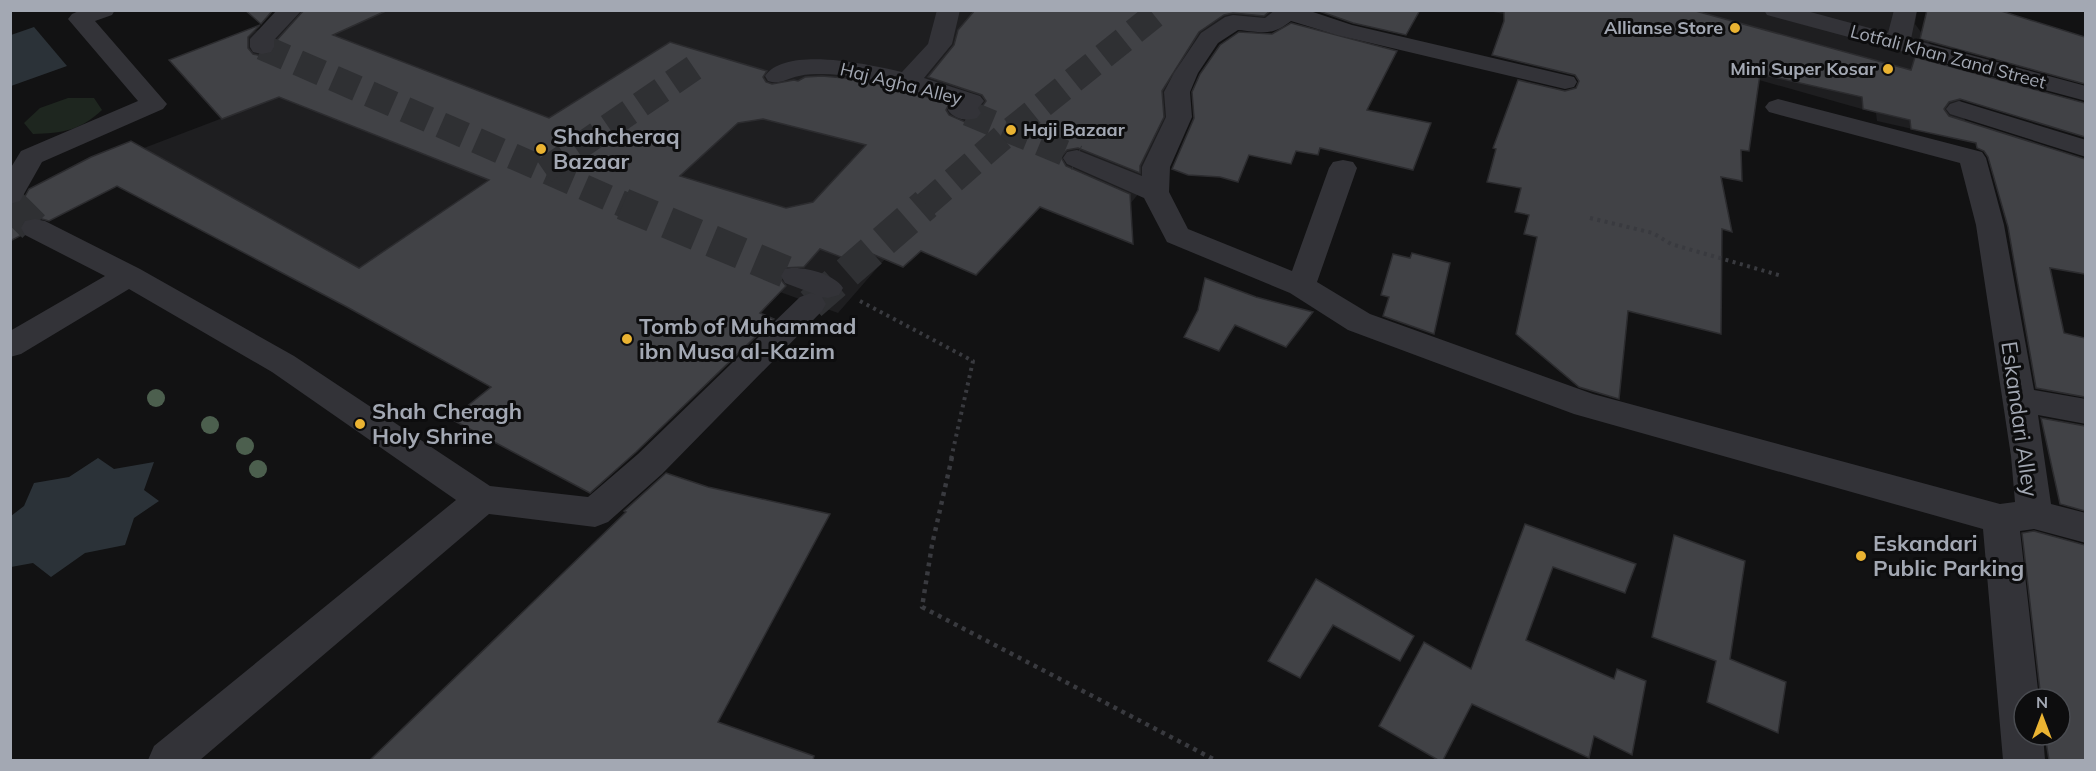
<svg xmlns="http://www.w3.org/2000/svg" width="2096" height="771" font-family="Mulish,sans-serif">
<style>
.built{fill:#1e1e20}
.green{fill:#1e261f}
.water{fill:#2b3238}
.building{fill:#414246;stroke:#2c2c2f;stroke-width:1.5;fill-rule:evenodd}
.lines{fill:none;stroke-linecap:round;stroke-linejoin:round}
.minor-tunnel-far1{stroke:#2f3033;stroke-width:26;stroke-dasharray:26 13;stroke-linecap:butt}
.minor-tunnel{stroke:#2f3033;stroke-width:32;stroke-dasharray:32 16;stroke-linecap:butt}
.path-far1{stroke:#393a3f;stroke-width:4;stroke-dasharray:3 4.5;stroke-linecap:butt}
.path{stroke:#393a3f;stroke-width:4.5;stroke-dasharray:4 5;stroke-linecap:butt}
.minor{fill:#333338;fill-rule:evenodd}
.tree{fill:#4c5f4e}
.poi-dot{fill:#eab332;stroke:#0d0d0e;stroke-width:2}
.labels{text-anchor:middle;stroke-width:6;stroke-linejoin:round;paint-order:stroke}
.far-poi-label{font-size:18px;font-weight:bold;fill:#a3a8b3;stroke:#0d0d0e;text-anchor:end}
.far-street-label{font-size:18px;fill:#a3a8b3;stroke:#0d0d0e}
.poi-label{font-size:22px;font-weight:bold;fill:#a3a8b3;stroke:#0d0d0e;text-anchor:start}
.street-label{font-size:22px;fill:#a3a8b3;stroke:#0d0d0e}
</style>
<rect width="100%" height="100%" fill="#121213"/>
<g class="built">
<path d="M283,11H1285L1269,24L1225,19L1176,86L1149,181L1130,204L1083,185L932,255L920,251L903,267L885,259L838,313L670,252L359,268L144,148L278,97L210,49L265,27Z"/>
<path d="M1488,11H1917L1915,24L1955,77L1970,142L1877,121L1876,113L1759,80L1760,75L1571,27Z"/>
</g>
<path class="green" d="M68,98H94L102,110C79,131 63,133 33,134L24,123L40,108Z"/>
<g class="water">
<path d="M34,27L67,66L11,86V35Z"/>
<path d="M98,458L114,469L154,462L144,490L159,501L134,518L125,545L85,553L51,577L33,563L11,567V516L24,506L34,483L69,477Z"/>
</g>
<g class="building">
<path d="M245,10H273L261,24Z"/>
<path d="M304,10H388L333,35L549,118L670,42L767,71L763,77L766,82L772,84L794,80L798,81L805,77L822,76L856,79L905,90L949,104L946,110L949,115L965,122L977,120L983,114L981,108L986,101L982,95L928,77L954,45L958,30L975,10H1271L1264,16L1233,13L1224,15L1199,32L1162,91L1164,117L1140,166V173L1078,148L1067,150L1061,157L1066,166L1130,194L1133,244L1040,207L976,275L921,251L903,267L858,248L846,259L820,249L804,267L783,268L779,277L786,286L760,313L774,319L636,452L590,493L451,419L491,387L347,307L117,186L49,221L35,217L25,219L19,227L22,235L10,241V206L22,202L29,189L91,157L131,141L359,268L489,180L279,97L222,119L169,60L260,25L248,37V48L253,54L262,56L271,54L276,48V41ZM763,119L866,145L813,202L786,208L680,176L738,123Z"/>
<path d="M1316,10H1420L1406,35L1353,23Z"/>
<path d="M1504,10H1692L1911,70L1915,57L2085,103V137L1960,99L1949,102L1944,109L1949,116L2085,159V274L2050,268L2064,333L2085,338V397L2036,388L2008,227L1988,157L1984,151L1977,148L1976,143L1911,129L1910,120L1863,109L1862,97L1760,74L1749,151L1741,150L1742,181L1721,177L1732,232L1722,229L1721,334L1628,311L1619,399L1579,387L1516,334L1537,237L1524,234L1529,215L1515,212L1521,188L1487,182L1496,149L1493,148L1518,80L1565,91L1576,88L1579,81L1575,75L1492,55L1504,21Z"/>
<path d="M1927,10H1998L2085,37V84L1920,39Z"/>
<path d="M1291,23L1397,51L1367,110L1431,123L1413,170L1320,148L1318,155L1296,151L1291,164L1249,155L1238,182L1220,177L1188,175L1172,169L1194,118L1192,92L1200,74L1220,45L1239,32L1272,34Z"/>
<path d="M1412,253L1450,263L1434,334L1383,316L1389,297L1381,295L1393,254L1410,258Z"/>
<path d="M1205,278L1256,297L1313,312L1286,347L1235,325L1219,351L1184,337L1198,310Z"/>
<path d="M2041,418L2085,426V511L2060,504Z"/>
<path d="M666,473L708,487L830,514L718,722L814,756L813,760H370L626,512L624,511Z"/>
<path d="M1525,524L1636,564L1625,593L1553,567L1526,640L1614,679L1617,669L1646,681L1632,755L1594,736L1589,758L1472,704L1443,760H1438L1379,726L1424,642L1471,669Z"/>
<path d="M2034,531L2085,545V760H2049L2045,735H2060V699H2041L2022,533Z"/>
<path d="M1674,535L1745,561L1730,659L1786,682L1778,733L1707,702L1716,661L1652,637Z"/>
<path d="M1316,579L1414,636L1400,661L1333,625L1300,678L1268,661Z"/>
</g>
<g class="lines">
<g class="minor-tunnel-far1">
<path d="M262,47L627,206"/>
<path d="M968,113L1077,158"/>
<path d="M544,171L698,65"/>
<path d="M10,203L13,206"/>
<path d="M924,206L1010,131L1161,10"/>
</g>
<g class="minor-tunnel">
<path d="M11,204L35,228"/>
<path d="M623,204L796,276"/>
<path d="M811,304L926,204"/>
</g>
<g class="path-far1">
<path d="M1590,218L1653,233L1671,244L1782,276"/>
<path d="M860,301L973,361L951,459"/>
</g>
<path class="path" d="M952,457L932,545L922,607L1215,760"/>
<g class="minor">
<path d="M81,10H115L112,15L95,21L167,104L163,109L42,162L20,201L10,204V169L21,151L138,101L68,19L72,14Z"/>
<path d="M277,10H302L274,40V47L271,52L262,54L253,52L250,47V39Z"/>
<path d="M937,10H960L952,44L924,78L980,96L984,101L978,108L981,113L977,118C966,121 955,120 948,110L953,103C911,89 868,75 822,74C815,74 807,74 799,76C787,78 781,85 768,81L765,76C786,45 872,65 902,72L928,44Z"/>
<path d="M1275,10H1307L1352,25L1574,77L1577,82L1574,87L1565,89L1337,35L1291,21C1271,37 1262,32 1238,30L1218,43L1198,73L1190,92L1192,117L1170,167L1169,192L1188,229L1292,271L1329,168L1333,162L1343,160L1353,162L1357,168L1317,282L1370,314L1593,394L2000,504L2015,502L2011,456L1976,225L1960,163L1769,112L1765,107L1769,102L1778,99L1982,152L1986,158L2004,225L2034,390L2086,399V424L2038,415L2051,504L2086,513V543L2034,529L2020,531L2039,699H2024V735H2043L2045,760H2003L1983,529L1574,414L1348,330L1290,293L1167,242L1144,198L1067,164L1063,158L1067,152L1077,150L1142,176V167L1166,117L1164,92L1174,73L1201,33L1225,17L1233,15L1265,18Z"/>
<path d="M1764,10H1803L1888,33L1894,10H1917L1911,39L2086,86V101L1767,15Z"/>
<path d="M1959,101L2086,140V157L1950,114L1946,109L1950,104Z"/>
<path d="M35,219L45,221L140,269L294,356L490,486L588,497L638,454L800,297L811,293L817,295L785,283L781,276L785,269C801,265 835,274 843,288L839,295L828,298L822,297L826,304L822,311L662,474L608,522L595,527L489,514L200,760H148L154,746L456,500L272,372L129,289L21,354L10,357V331L105,276L25,235L21,228L25,221Z"/>
</g>
</g>
<g class="tree">
<circle cx="156" cy="398" r="9"/>
<circle cx="210" cy="425" r="9"/>
<circle cx="245" cy="446" r="9"/>
<circle cx="258" cy="469" r="9"/>
</g>
<g class="poi-dot">
<circle cx="1735" cy="28" r="6"/>
<circle cx="1888" cy="69" r="6"/>
<circle cx="1011" cy="130" r="6"/>
<circle cx="541" cy="149" r="6"/>
<circle cx="627" cy="339" r="6"/>
<circle cx="360" cy="424" r="6"/>
<circle cx="1861" cy="556" r="6"/>
</g>
<g class="labels">
<g class="far-poi-label">
<text x="1723" y="34">Allianse Store</text>
<text x="1876" y="75">Mini Super Kosar</text>
<text x="1023" y="136" text-anchor="start">Haji Bazaar</text>
</g>
<g class="far-street-label">
<text transform="translate(1948 57) rotate(15)" y="6">Lotfali Khan Zand Street</text>
<text transform="translate(901 84) rotate(14)" y="6">Haj Agha Alley</text>
</g>
<g class="poi-label">
<text x="553" y="144">Shahcheraq<tspan x="553" dy="25">Bazaar</tspan></text>
<text x="639" y="334">Tomb of Muhammad<tspan x="639" dy="25">ibn Musa al-Kazim</tspan></text>
<text x="372" y="419">Shah Cheragh<tspan x="372" dy="25">Holy Shrine</tspan></text>
<text x="1873" y="551">Eskandari<tspan x="1873" dy="25">Public Parking</tspan></text>
</g>
<g class="street-label">
<text transform="translate(2020 419) rotate(82)" y="8">Eskandari Alley</text>
</g>
</g>
<rect width="2096" height="771" fill="none" stroke="#a3a8b3" stroke-width="24"/>
<g transform="translate(2042 717)"><circle r="28" fill="#0d0d0e" stroke="#494b50" stroke-width="1.5"/>
<path d="M0-4.5L10 22L0 15L-10 22Z" fill="#eab332"/>
<text y="-9" font-size="16" font-weight="bold" text-anchor="middle" fill="#a3a8b3">N</text>
</g>
</svg>
